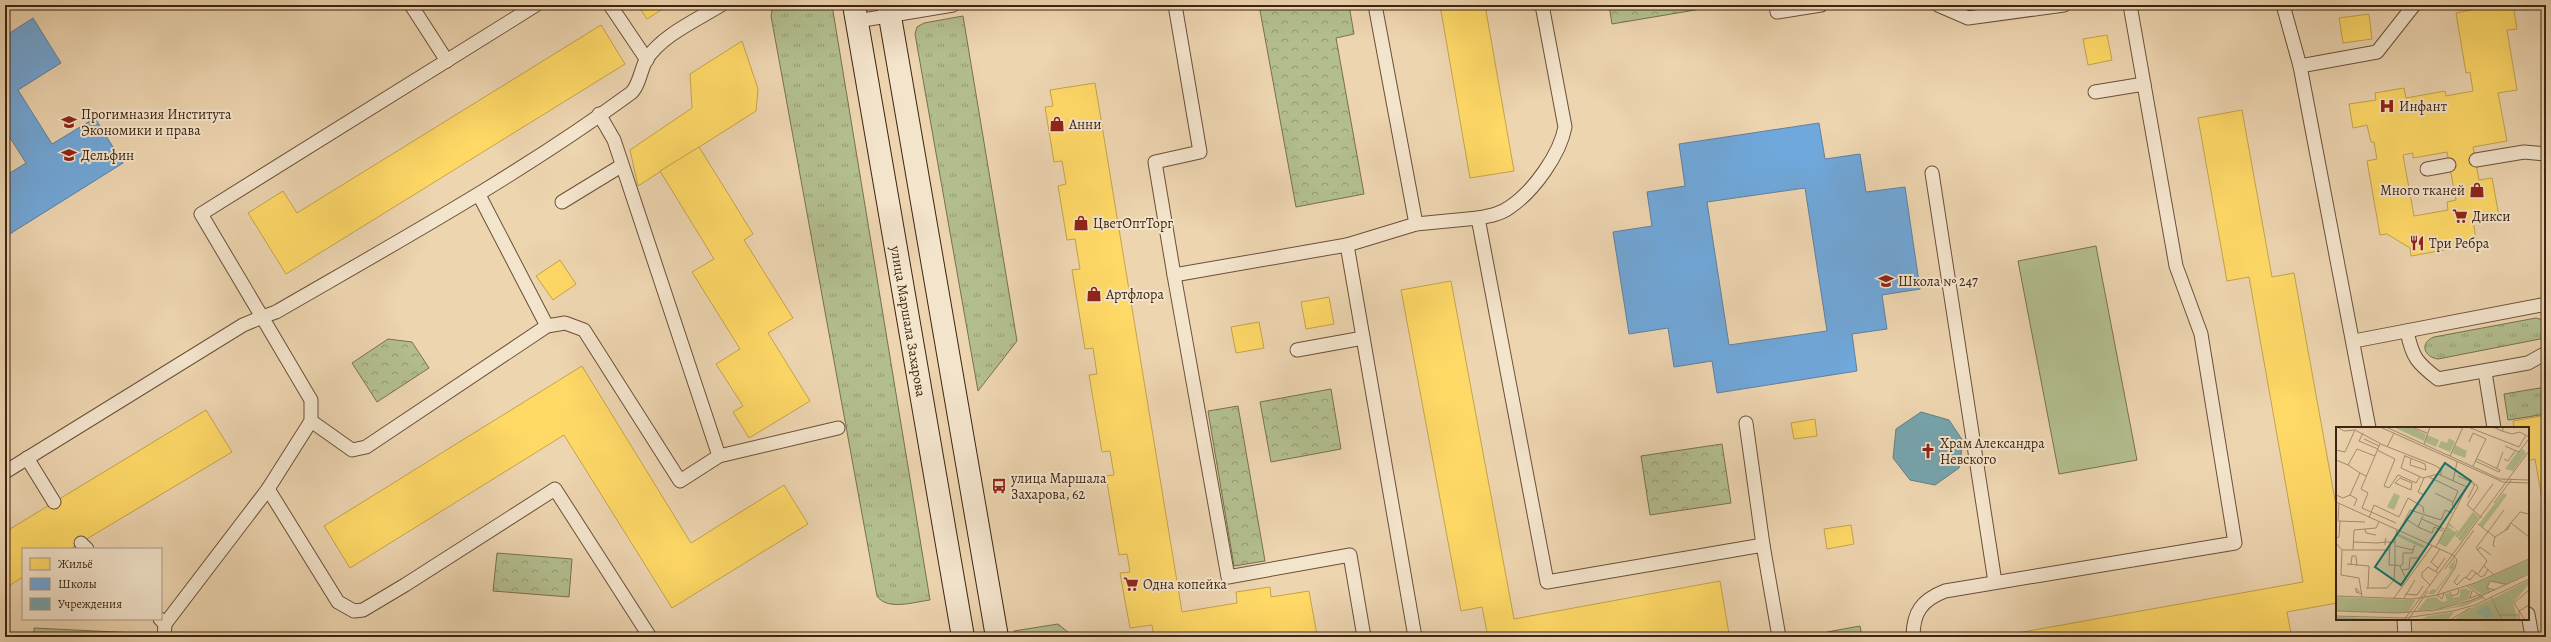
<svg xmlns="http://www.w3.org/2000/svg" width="2551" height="642" font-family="Alegreya,serif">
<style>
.grass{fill:url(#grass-tufts);stroke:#787150}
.park{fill:url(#park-crowns);stroke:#787150}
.pitch{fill:#b3be8f;stroke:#787150}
.homes{fill:#ffd966;stroke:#c5a34c;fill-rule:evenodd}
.schools{fill:#6fa8dc;stroke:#60809f;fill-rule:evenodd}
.public{fill:#76a5af;stroke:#657e7f}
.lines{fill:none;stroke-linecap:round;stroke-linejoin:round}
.lane-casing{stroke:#6a5038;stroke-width:15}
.secondary-casing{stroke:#3e2410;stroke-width:24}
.lane{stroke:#f3e4cc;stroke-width:13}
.secondary{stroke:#f3e4cc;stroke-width:22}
.labels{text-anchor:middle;stroke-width:4;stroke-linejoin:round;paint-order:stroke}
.poi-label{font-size:14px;fill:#3e2410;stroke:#f3e4cc;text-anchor:start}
.street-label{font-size:14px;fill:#3e2410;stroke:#f3e4cc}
.inset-river{fill:none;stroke:#9ab9a8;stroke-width:2}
.inset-road{fill:none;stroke:#a78e70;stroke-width:1}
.view{fill:#0f766e;fill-opacity:0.15;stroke:#0f766e;stroke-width:2}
.inset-edge{fill:none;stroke:#3e2410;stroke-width:2}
</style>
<defs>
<pattern id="grass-tufts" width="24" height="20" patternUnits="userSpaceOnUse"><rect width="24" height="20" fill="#b3be8f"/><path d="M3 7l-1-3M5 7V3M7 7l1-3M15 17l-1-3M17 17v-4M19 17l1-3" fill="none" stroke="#939a73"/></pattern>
<pattern id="park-crowns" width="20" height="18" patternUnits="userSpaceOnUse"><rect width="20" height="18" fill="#b3be8f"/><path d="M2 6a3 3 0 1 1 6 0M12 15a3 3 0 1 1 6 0" fill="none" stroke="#939a73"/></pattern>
</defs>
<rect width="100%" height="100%" fill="#edd5b0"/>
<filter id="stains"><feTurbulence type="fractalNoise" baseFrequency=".005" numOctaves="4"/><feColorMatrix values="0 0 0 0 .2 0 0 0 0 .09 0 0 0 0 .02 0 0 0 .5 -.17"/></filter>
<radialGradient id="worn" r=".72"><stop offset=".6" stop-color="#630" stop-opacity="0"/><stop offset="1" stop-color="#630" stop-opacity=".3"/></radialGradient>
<g class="grass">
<path d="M773,5H832L930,600C914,602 887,611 877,596L771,16Z"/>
<path d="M963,16L1017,341L978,391L915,34L917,27L924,23Z"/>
<path d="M2536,318L2543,320L2546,326L2545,336L2540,339L2438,359C2424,357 2419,343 2434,337Z"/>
<path d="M2546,387V414L2508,420L2504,394Z"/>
<path d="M1058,624L1069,633L1070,637H1015L1014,631Z"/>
<path d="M34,628L136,633V637H34Z"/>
</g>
<g class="park">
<path d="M1259,5H1349L1354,34L1336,38L1364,194L1296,207Z"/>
<path d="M1609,5H1725L1612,24Z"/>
<path d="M388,339L412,342L429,368L377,402L352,363Z"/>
<path d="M1331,389L1341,449L1271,462L1260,402Z"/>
<path d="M1238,406L1265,561L1234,566L1208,411Z"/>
<path d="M1722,444L1731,503L1650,515L1641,456Z"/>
<path d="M497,553L572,559L569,597L493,591Z"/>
<path d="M1860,626L1862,637H1828L1827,632Z"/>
</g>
<path class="pitch" d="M2096,246L2137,460L2059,474L2018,261Z"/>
<g class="homes">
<path d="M638,5H669L647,19Z"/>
<path d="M1440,5H1485L1514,171L1470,178Z"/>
<path d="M2476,5H2502L2503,7L2513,5L2517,29L2507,30L2517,90L2498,93L2507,141L2473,147L2479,180L2492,178L2499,216L2473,221L2477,244L2411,256L2410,248L2387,234L2380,235L2367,161L2377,159L2374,142H2371L2367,125L2353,128L2349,104L2376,100L2375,93L2404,88L2406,98L2445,91L2446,96L2473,91L2470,72L2466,73L2456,13L2476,9ZM2447,152L2456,200L2447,202L2448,210L2414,216L2403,155L2413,153V158Z"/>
<path d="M2369,14L2372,39L2343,43L2339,18Z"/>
<path d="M601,25L625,64L286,274L248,213L283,191L297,213Z"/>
<path d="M2107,35L2112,60L2088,65L2083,39Z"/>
<path d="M742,41L758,89L756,111L638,186L630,150L692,108L690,74Z"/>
<path d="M1095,83L1182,612L1237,603L1236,592L1270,587L1271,597L1309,591L1317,635L1154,637L1152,625L1130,628L1120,573L1130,572L1127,554L1119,555L1106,476L1114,475L1110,451L1102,452L1089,375L1097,374L1093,348L1085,349L1072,270L1080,269L1075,239L1067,240L1058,186L1066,184L1062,161L1054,162L1045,107L1053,106L1050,90Z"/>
<path d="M2242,110L2272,277L2294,273L2337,511V603L2287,612L2291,634L2277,637H1995L2303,582L2249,277L2227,281L2198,118Z"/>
<path d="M699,147L753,234L744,240L793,318L768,333L810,401L749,438L733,412L743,406L716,364L740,349L692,272L714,259L660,171Z"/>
<path d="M560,260L576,284L553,300L536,276Z"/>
<path d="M1451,281L1514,619L1720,581L1729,634L1713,637H1488L1482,607L1461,611L1401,290Z"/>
<path d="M1329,297L1334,324L1306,329L1301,302Z"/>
<path d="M1259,322L1264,348L1236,353L1231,327Z"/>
<path d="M582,366L691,543L784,485L808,524L672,608L564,435L350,568L324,526Z"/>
<path d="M206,410L232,452L70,549H23V577L7,587L5,585V532Z"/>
<path d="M2546,415V522L2535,459L2528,461V428H2514L2513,421Z"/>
<path d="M1815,419L1817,436L1794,439L1791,423Z"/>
<path d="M1851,525L1854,544L1827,549L1824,529Z"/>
</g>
<g class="schools">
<path d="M33,18L61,63L18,90L52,144L95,118L123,163L5,237V176L26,163L5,130V36Z"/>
<path d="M1819,123L1825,159L1860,154L1866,192L1905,187L1920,289L1882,295L1887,329L1852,334L1857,371L1717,393L1712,361L1674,367L1668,328L1629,334L1613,232L1652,226L1647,192L1685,186L1679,144ZM1805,188L1827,331L1729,345L1707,202Z"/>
</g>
<path class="public" d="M1921,412L1949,420L1963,441L1959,468L1935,485L1910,480L1893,458L1896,429Z"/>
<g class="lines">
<g class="lane-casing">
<g id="lane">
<path d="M411,5L447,61"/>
<path d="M610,5L647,60"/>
<path d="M1375,5L1416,224"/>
<path d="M1776,5L1777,12L1821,5"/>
<path d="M1938,5L1968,18L2064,5"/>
<path d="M2283,5L2300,66L2369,428"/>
<path d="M857,21L953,5"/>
<path d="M2300,66L2377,52L2414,5"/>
<path d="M2095,92L2144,84"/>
<path d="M599,114L614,140L719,456L838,428"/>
<path d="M2476,160L2524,152L2546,154"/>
<path d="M2427,169L2449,165"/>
<path d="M1932,173L1995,582"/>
<path d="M479,195L547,326"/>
<path d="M562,202L621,166"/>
<path d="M1478,218C1489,216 1501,214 1510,207C1534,191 1560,154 1565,127L1542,5"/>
<path d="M1347,245L1415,637"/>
<path d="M1174,275L1155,162L1200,152L1175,5"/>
<path d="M2407,331C2412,357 2417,363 2438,379L2528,363L2546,353"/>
<path d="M2354,341L2546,304"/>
<path d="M1297,350L1363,338"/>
<path d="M2485,372L2494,428"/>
<path d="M311,421L352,450L366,447L547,326L565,323L584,330L680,481L719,456"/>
<path d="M1746,423L1763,545"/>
<path d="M27,458L54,502"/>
<path d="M5,472L243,325L262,317L201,214L536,5"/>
<path d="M268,489L338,602L354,611L363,610L405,585L555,489L650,637"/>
<path d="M81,543L87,549"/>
<path d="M2528,614L2532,637"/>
<path d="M160,619L165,624L164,637"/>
<path d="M2404,619L2405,637"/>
<path d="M165,624L268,489L311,421V400L262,317L276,312C397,242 519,175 631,93C639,86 641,69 646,60C662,35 697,20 721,5"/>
<path d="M1364,637L1350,555L1228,577L1174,275L1347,245L1416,224L1478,218L1547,582L1763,545L1779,637"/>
<path d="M1913,637C1913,612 1922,600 1945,591L2235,543L2201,334L2176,266L2130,5"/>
</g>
</g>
<g class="secondary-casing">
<g id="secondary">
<path id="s1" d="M854,5L963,637"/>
<path d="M888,5L997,637"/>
</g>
</g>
<use href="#lane" class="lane"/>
<use href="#secondary" class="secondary"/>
</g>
<defs>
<g id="hospital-bare" transform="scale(1.2)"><path d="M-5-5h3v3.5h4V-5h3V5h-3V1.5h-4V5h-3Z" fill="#8f2418" stroke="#f3e4cc" stroke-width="2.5" paint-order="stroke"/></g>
<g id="school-bare" transform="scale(1.2)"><path d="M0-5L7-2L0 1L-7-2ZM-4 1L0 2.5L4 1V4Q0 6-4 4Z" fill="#8f2418" stroke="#f3e4cc" stroke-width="2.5" paint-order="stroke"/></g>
<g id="shop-bare" transform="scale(1.2)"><path d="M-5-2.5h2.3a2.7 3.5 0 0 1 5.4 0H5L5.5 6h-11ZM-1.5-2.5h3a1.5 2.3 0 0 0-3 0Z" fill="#8f2418" stroke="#f3e4cc" stroke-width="2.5" paint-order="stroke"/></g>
<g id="supermarket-bare" transform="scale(1.2)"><path d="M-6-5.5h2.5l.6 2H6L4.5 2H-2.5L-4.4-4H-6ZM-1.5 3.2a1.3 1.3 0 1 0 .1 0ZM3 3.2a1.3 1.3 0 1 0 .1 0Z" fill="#8f2418" stroke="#f3e4cc" stroke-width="2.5" paint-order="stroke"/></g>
<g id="restaurant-bare" transform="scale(1.2)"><path d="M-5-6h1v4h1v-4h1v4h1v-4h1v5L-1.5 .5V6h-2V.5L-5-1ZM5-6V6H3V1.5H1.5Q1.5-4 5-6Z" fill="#8f2418" stroke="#f3e4cc" stroke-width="2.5" paint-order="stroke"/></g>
<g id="church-bare" transform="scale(1.2)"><path d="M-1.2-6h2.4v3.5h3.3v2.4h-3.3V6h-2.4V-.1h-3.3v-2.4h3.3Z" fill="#8f2418" stroke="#f3e4cc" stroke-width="2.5" paint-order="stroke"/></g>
<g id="bus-bare" transform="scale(1.2)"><path d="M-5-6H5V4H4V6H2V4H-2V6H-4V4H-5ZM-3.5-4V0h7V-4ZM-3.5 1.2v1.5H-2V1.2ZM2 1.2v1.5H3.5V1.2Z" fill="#8f2418" stroke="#f3e4cc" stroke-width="2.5" paint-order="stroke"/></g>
</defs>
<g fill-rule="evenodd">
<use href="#hospital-bare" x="2387" y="106"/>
<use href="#school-bare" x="69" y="122"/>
<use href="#shop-bare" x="1057" y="124"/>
<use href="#school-bare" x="69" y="155"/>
<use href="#shop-bare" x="2477" y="190"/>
<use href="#supermarket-bare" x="2460" y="216"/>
<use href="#shop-bare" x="1081" y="223"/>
<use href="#restaurant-bare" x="2417" y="243"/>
<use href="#school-bare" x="1886" y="281"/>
<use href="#shop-bare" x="1094" y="294"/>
<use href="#church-bare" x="1928" y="451"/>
<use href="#bus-bare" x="999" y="486"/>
<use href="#supermarket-bare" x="1131" y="584"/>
</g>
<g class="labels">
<g class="poi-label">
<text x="2399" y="111">Инфант</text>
<text x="81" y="119">Прогимназия Института<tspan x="81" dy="16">Экономики и права</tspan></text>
<text x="1069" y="129">Анни</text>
<text x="81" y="160">Дельфин</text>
<text x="2465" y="195" text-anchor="end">Много тканей</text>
<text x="2472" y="221">Дикси</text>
<text x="1093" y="228">ЦветОптТорг</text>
<text x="2429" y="248">Три Ребра</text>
<text x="1898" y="286">Школа № 247</text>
<text x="1106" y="299">Артфлора</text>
<text x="1940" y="448">Храм Александра<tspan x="1940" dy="16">Невского</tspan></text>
<text x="1011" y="483">улица Маршала<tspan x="1011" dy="16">Захарова, 62</tspan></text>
<text x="1143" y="589">Одна копейка</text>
</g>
<g class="street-label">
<text dy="5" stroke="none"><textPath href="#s1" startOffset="321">улица Маршала Захарова</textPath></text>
</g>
</g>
<g transform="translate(2336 427)">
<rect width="193" height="193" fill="#edd5b0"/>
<path d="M57,0H75L90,7L88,14ZM91,8L103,13L100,20L89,15ZM113,11L119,15L114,25L102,20L105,14L111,16ZM119,18L131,24L129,31L116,26ZM187,22L190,26L177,44L169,42L181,25ZM167,66L171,68L147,100L143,97ZM137,85L143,90L125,114L122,112L137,91L122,111L119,109ZM113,96L122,104L110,120L102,116L111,99L119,105L121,103L111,98ZM61,106L89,119L87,121L61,109ZM119,132L118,141L99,166L98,167L93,168L97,167H92L96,162L100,163L113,146L115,142L112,141ZM147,169L148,171L128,179L82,187L120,179ZM118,185L112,193H83L92,189Z" fill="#b3be8f"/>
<path d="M193,133V146L168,158L154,154L151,160L155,164L147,168L133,159ZM193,153V157L177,176L182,193H118L131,183L155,172L165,188L156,172ZM129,161L135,164L133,168L134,172L146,168L106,181L81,184L91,171L100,170L106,175L111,174L109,167L113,166L117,171L124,169V163ZM0,170L79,173V174L72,186L0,184ZM0,190L60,192L0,193Z" fill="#b3be8f"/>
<path d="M58,66L64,69L58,83L51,80Z" fill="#b3be8f"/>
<path d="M151,178L157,188L151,192L143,186V193L141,184Z" fill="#9ab9a8"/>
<path class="inset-river" d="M0,191L22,192"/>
<path class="inset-road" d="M1,0L8,4L19,3L47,18L98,38L105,42V48M44,0L167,55L193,56M50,0L164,52L193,53M76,0L91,6M132,0L183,20L190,8M157,0L166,4L168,0M166,4L176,7L184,5L193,10M27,6L23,14L42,22M28,12L43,19M133,15L137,6L150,12L137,39M44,17L25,62L32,66L26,81L60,96M88,17L94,0M169,19L183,25L192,13M51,20L58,6M0,23L9,25L19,3M41,23L59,32L48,59L53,61L62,48L80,56L84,49M69,28L65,41L87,51L102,47L131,60L100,120M69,29L89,37L90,43L74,38L75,32M114,29L127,0M168,32L172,34L179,24M0,33L12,38L21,22L39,29M139,34L163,45L164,43L141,32M12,38L24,46M161,41L167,25M122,49L138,56L137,58M93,50L122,64L116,78L120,82M64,51L76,56L75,63L59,56ZM88,51L82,65L88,68L97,53M117,54L121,35M140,57L142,61L131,78L146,91M99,66L117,75M0,68L7,71L14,68M132,71L139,57M0,75L117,128L121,133L119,141L101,168L106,172L108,166M158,76L176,52M3,77L2,94L29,95M18,79L21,72L14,68L24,46L30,49M137,84L157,57M87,89L82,100L96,106L98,100L107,104M33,91L38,78L63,90L72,71L87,80L88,86M70,92L82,100M86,92L108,102M175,96L193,110M142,97L159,110L157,118L159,120M174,98L172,102L169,103L184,85L193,87M29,102L30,106L40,108M61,103L59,110V138L64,139L69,150M63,105L74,83L105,93L109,83L116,86M159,110L170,103M0,111L3,110L4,94M18,115L41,116L49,115L50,111M0,116L6,123L5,148L23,151L26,170M49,118V115H59M60,119L77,123L79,118M6,123H53M17,123L18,103L40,101L43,95M142,123L144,120L155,128M11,137L33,139L32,161M15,138L16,129H20L21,139M64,139L67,137V126H77V123M148,139L158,148M102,141L95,135L104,122M109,142L138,103M66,143L73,142L74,131H83M100,144L109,131M142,147L151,134L140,121L168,83M123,148L118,155L121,158L129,150L134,153L140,146L145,150L149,148L152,142M130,151L136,143L140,146M94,158L86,150V146L92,140L102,146M131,159L149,172M30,161H51L58,153L59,138H53L54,115M159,163L151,161L154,154L170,157M136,164L134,171L145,167M23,165L20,161V165L26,167M114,165L116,169L122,167L123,162M69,167L81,168L87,159M0,169L77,172L101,168L139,156L193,132M155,170L166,193M58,171L96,119M68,171L79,153M0,184L60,186L99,183L136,173L193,147M163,188H182M0,189L69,191L117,184L139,178L193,152M68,193L193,24M72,193L92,164M114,193L134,181M183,193V184L193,178M189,193L178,176L193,163"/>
<path class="view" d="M109,36L135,54L65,158L39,140Z"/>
<rect width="193" height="193" class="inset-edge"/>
</g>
<rect width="2551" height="642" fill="none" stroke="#edd5b0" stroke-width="20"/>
<rect x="6" y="6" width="2539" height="630" fill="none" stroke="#3e2410" stroke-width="2"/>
<rect x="10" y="10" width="2531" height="622" fill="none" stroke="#3e2410"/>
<rect x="22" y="548" width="140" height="72" fill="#f3e4cc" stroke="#ab9781"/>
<rect x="30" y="558" width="20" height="12" fill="#ffd966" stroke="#ab9781"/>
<text x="58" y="568" font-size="12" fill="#3e2410">Жильё</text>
<rect x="30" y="578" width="20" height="12" fill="#6fa8dc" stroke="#ab9781"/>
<text x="58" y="588" font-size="12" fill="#3e2410">Школы</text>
<rect x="30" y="598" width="20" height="12" fill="#76a5af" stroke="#ab9781"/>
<text x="58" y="608" font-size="12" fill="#3e2410">Учреждения</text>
<rect width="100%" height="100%" filter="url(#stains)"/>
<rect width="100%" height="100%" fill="url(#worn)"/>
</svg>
